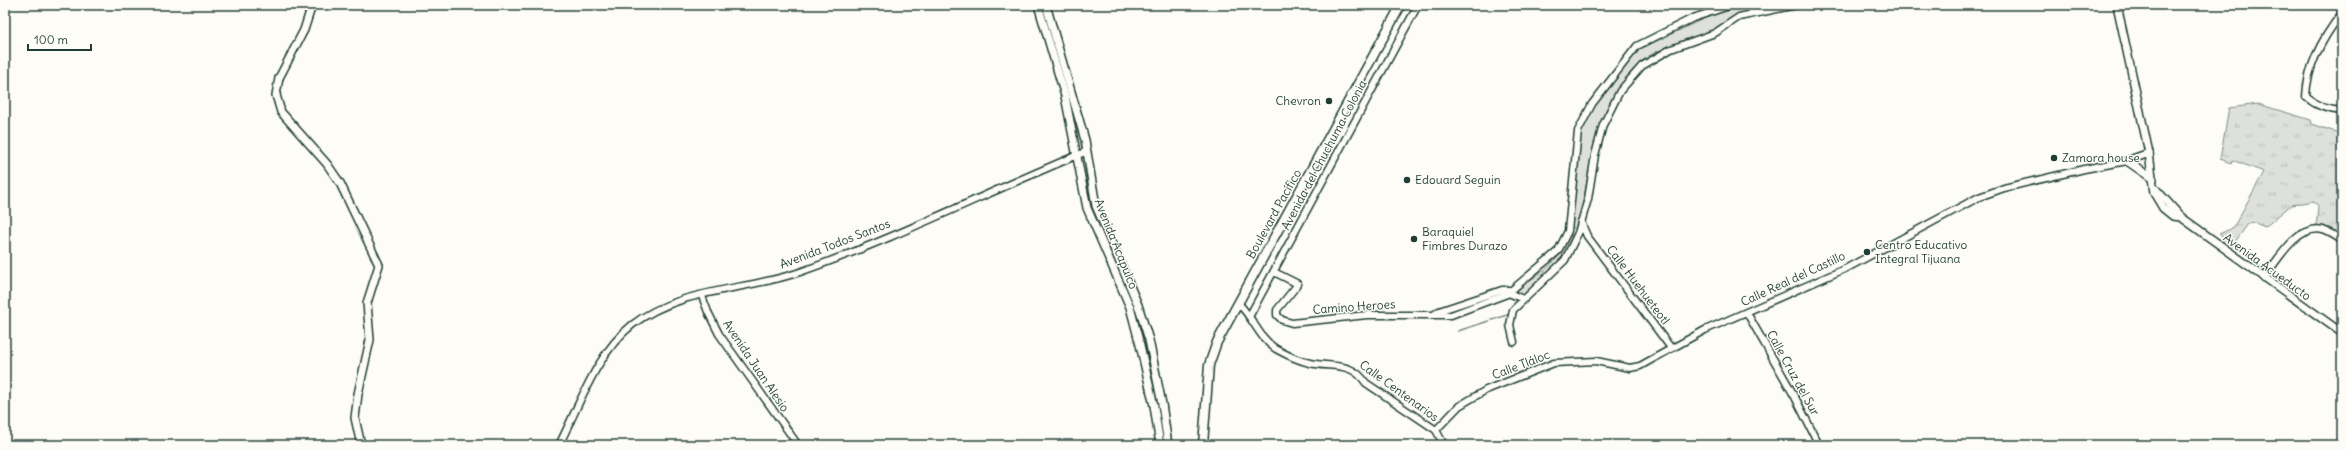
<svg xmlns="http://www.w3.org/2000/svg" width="2347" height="450" font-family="Delius,sans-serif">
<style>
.grass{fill:url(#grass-tufts);stroke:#7e8e88}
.green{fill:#dde0db;stroke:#7e8e88}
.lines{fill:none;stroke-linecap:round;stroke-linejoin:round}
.stream{stroke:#75877f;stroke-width:1.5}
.tertiary-casing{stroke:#1f3d34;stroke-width:9}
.secondary-casing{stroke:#1f3d34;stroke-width:10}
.primary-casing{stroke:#1f3d34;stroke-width:11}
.tertiary{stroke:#fdfcf7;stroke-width:6}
.secondary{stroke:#fdfcf7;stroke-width:7}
.primary{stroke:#fdfcf7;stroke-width:8}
.poi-dot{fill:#1f3d34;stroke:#fdfcf7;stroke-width:1.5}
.labels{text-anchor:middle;stroke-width:3;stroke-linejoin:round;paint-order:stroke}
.poi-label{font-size:12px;fill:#1f3d34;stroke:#fdfcf7;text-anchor:start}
.street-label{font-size:12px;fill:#1f3d34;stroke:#fdfcf7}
</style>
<defs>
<pattern id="grass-tufts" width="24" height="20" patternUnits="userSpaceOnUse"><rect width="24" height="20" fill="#dde0db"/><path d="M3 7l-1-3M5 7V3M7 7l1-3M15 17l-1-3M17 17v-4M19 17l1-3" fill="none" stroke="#bdc1bd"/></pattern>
</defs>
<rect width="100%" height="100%" fill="#fdfcf7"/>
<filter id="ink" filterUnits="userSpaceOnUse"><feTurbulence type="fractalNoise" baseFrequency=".025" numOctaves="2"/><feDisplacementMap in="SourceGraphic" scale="8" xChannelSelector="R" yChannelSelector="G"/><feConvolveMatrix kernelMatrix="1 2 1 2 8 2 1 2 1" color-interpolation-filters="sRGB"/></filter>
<g filter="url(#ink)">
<path class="grass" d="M2258,104L2311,120L2312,124L2342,134V241L2323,230H2316L2318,206L2314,201L2291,205L2265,227L2255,223L2248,224L2232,246L2219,234L2233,228L2264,172L2232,160L2231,163L2220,159L2229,108Z"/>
<g class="green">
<path d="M1733,8L1746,10C1731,17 1719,27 1704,34C1684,44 1659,46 1642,61C1595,101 1591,171 1577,228H1572L1581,133L1591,110L1634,52L1705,18Z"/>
<path d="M1571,234L1573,239L1563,261L1522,296L1513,292L1546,269L1560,255Z"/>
</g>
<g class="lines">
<path class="stream" d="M1458,331L1507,315L1513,305"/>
<g class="tertiary-casing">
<g id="tertiary">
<path d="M1744,5L1757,13"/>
<path d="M2342,13C2323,37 2307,66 2306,97C2316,106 2329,110 2342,111"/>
<path d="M1581,222L1587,236L1671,348"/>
<path d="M1274,272L1298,284L1277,310V315L1282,320L1292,323L1367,315H1451L1507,294L1558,251L1568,231L1578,131L1592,104L1637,46L1693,18L1732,5"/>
<path d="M2264,278C2277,261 2297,224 2323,230C2329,232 2337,237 2342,241"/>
<path d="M1504,291L1523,299"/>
<path d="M702,296L708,312L719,334L798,445"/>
<path d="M1239,304C1253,318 1259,338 1276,349C1285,354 1300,361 1310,363C1333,368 1351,361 1366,383L1436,430L1444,445"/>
<path d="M1747,313L1795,397L1819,445"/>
<path d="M1435,314L1439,311L1502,290H1509"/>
<path d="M1250,315L1418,5"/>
<path d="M1514,342L1510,325L1513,310L1565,260L1578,233L1588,199L1595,155L1603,125L1620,91L1642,66L1671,49L1715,33L1739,17L1796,5"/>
<path d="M1436,430L1459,406L1486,390L1554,363L1596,361L1630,368L1640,366L1705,330L1847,268L1979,197L2004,188L2084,169L2127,161"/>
<path d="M559,445C580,404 596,354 632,325C679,288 746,291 800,272C897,238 990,191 1085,152"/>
</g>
</g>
<g class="secondary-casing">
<g id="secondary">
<path d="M312,5L304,30L279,78L276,95L281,112L327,164L340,183L379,265L367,303L370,340L358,394L355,418L361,445"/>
<path d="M1038,5L1065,96L1087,208L1130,307L1140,345L1154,406L1160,445"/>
<path d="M1046,5L1085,140L1096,206L1138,305L1149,340L1162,404L1168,445"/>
<path d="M2117,5L2149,153L2154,193L2163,208L2173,216L2181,217"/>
<path d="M2127,161L2153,179"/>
<path d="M2127,161L2149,153"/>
<path d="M2154,187L2181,217L2342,333"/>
</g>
</g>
<g class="primary-casing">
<path id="primary" d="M1203,445L1209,365L1217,342L1401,5"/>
</g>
<use href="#tertiary" class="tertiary"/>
<use href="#secondary" class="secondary"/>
<use href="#primary" class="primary"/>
</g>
</g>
<g class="poi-dot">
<circle cx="1329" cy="101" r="4"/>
<circle cx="2054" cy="158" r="4"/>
<circle cx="1407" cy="180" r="4"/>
<circle cx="1414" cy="239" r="4"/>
<circle cx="1867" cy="252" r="4"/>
</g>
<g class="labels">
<g class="poi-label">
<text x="1321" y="105" text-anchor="end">Chevron</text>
<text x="2062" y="162">Zamora house</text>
<text x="1415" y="184">Edouard Seguin</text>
<text x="1422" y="236">Baraquiel<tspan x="1422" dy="14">Fimbres Durazo</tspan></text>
<text x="1875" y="249">Centro Educativo<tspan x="1875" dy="14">Integral Tijuana</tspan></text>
</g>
<g class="street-label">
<text transform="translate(1324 155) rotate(-62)" y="4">Avenida del Chuchuma Colonia</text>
<text transform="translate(1274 214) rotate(-61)" y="4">Boulevard Pacífico</text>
<text transform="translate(835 244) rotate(-21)" y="4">Avenida Todos Santos</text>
<text transform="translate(1116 244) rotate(68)" y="4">Avenida Acapulco</text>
<text transform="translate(2267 267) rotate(36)" y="4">Avenida Acueducto</text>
<text transform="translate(1793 279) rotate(-25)" y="4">Calle Real del Castillo</text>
<text transform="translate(1638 285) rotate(53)" y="4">Calle Huehueteotl</text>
<text transform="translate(1354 307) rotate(-4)" y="4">Camino Heroes</text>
<text transform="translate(1521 365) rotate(-21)" y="4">Calle Tláloc</text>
<text transform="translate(756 366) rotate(56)" y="4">Avenida Juan Alesio</text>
<text transform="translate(1793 373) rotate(61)" y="4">Calle Cruz del Sur</text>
<text transform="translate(1399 391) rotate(36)" y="4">Calle Centenarios</text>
</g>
</g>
<rect width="2347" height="450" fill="none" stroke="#fdfcf7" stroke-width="20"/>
<rect x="10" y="10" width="2327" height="430" fill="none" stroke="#1f3d34" stroke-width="1.5" filter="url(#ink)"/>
<path d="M28 44v6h63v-6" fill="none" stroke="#1f3d34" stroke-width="2"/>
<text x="34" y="44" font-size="12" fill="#1f3d34" stroke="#fdfcf7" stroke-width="3" paint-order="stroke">100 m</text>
</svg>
